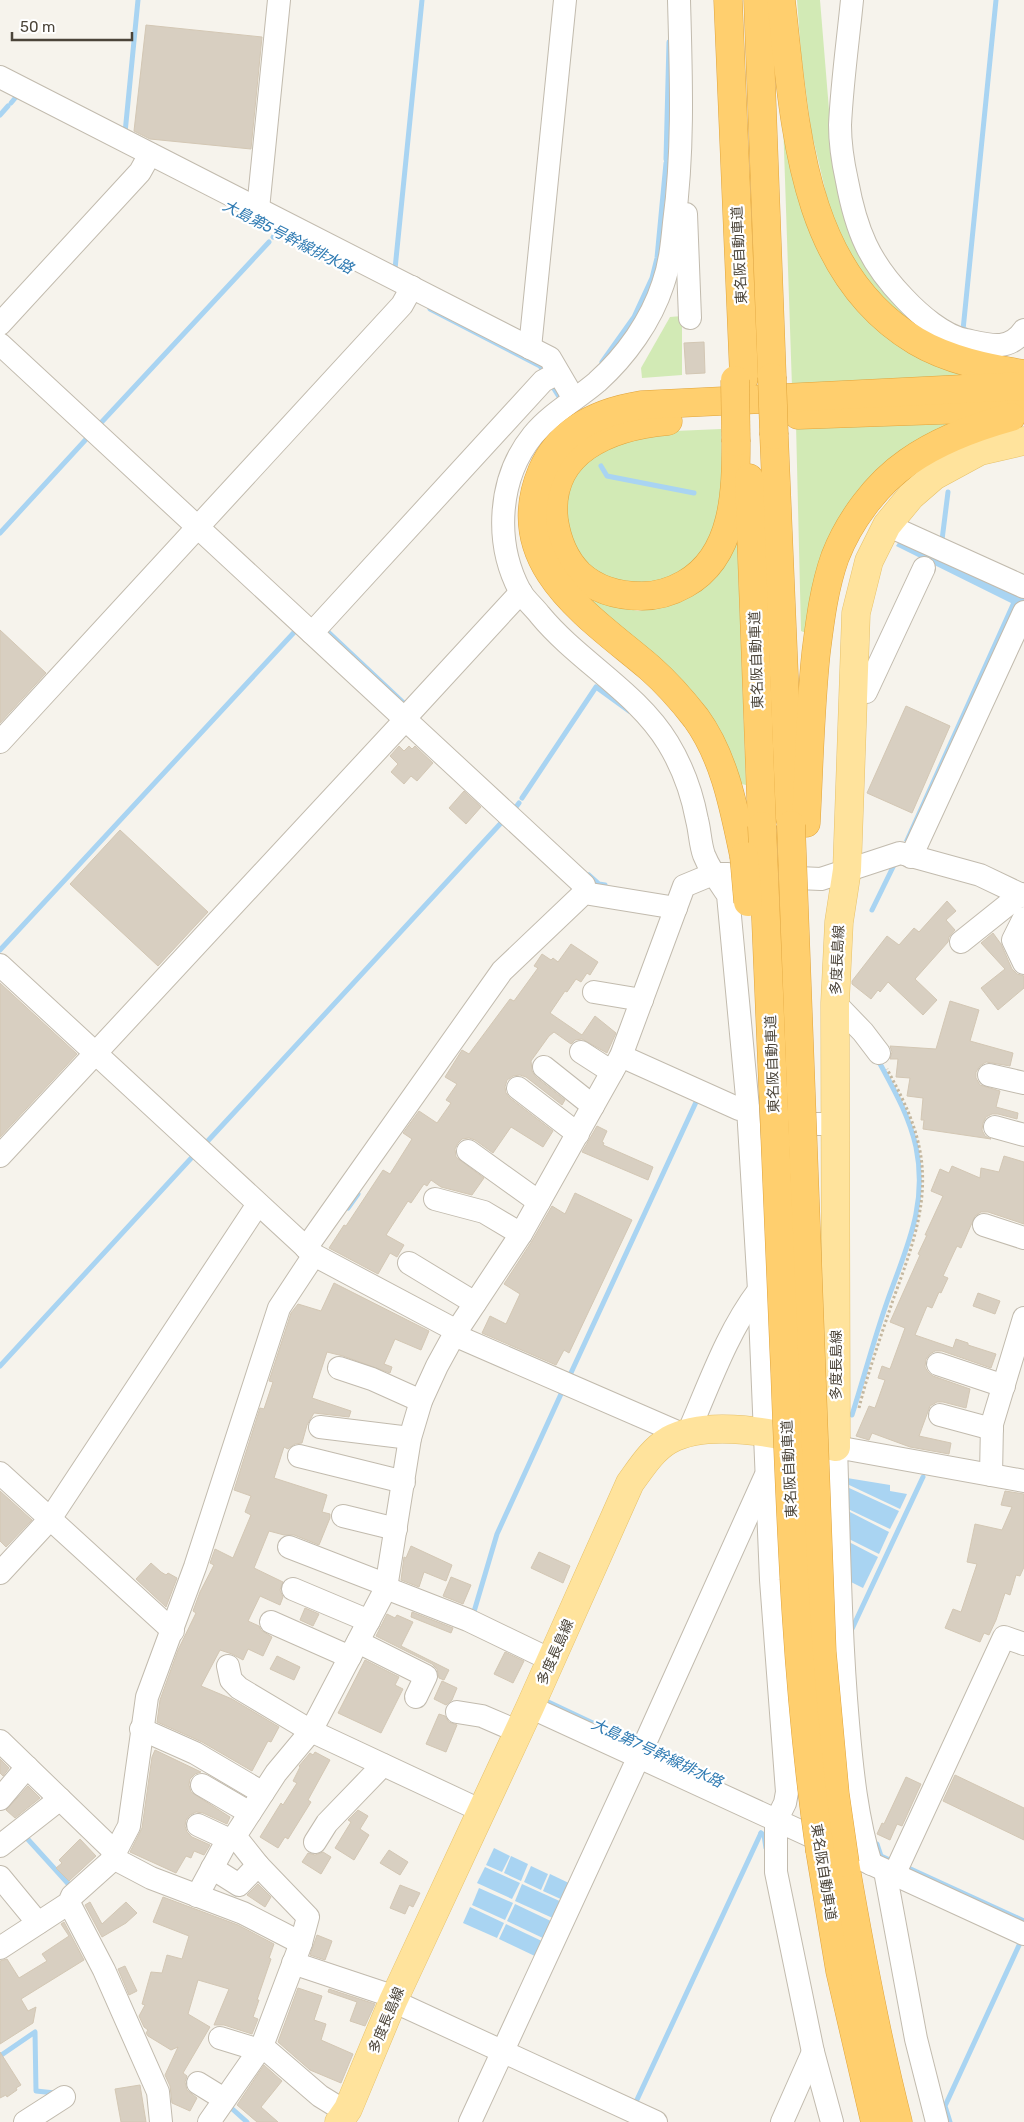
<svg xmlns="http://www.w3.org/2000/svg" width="1024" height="2122" font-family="Rubik,'Noto Sans JP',sans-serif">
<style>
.green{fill:#d2eab5}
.water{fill:#a9d4f2}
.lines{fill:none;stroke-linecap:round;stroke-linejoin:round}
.stream{stroke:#a9d4f2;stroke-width:5}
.building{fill:#d8cfc1;stroke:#d3c7b4}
.minor-casing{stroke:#c2bbae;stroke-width:24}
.major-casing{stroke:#e6c16a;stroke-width:29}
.highway-casing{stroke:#e0a43c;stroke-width:29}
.path{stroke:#c4b79f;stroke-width:3;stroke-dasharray:2.5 2.5;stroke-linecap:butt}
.minor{stroke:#fff;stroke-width:22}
.major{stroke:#ffe39c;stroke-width:28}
.highway{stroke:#ffcf6e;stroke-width:28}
.highway-bridge-casing{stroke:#e0a43c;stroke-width:29;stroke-linecap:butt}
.highway-bridge{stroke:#ffcf6e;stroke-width:28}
.labels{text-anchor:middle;stroke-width:4.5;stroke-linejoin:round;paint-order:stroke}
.street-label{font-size:14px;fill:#4b4439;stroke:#fff}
.water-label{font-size:15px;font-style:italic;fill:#2e7ab2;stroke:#fff}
</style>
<rect width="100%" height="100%" fill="#f6f3ec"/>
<g class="green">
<path d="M797,0H820L830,122L861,257L880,289L920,324L906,323L867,284L833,223L811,130L801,54Z"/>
<path d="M781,61L854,301L995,380L792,387Z"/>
<path d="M682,316V375L642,378L641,368L670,317Z"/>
<path d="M965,418L880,474L808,634L801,631L796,424Z"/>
<path d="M721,429L722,488L711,543L691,569L669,584L608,582L575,556L563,512L570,485L585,461L600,451L652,432Z"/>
<path d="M737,535L746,785L737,783L582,600L590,594L612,605L638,611L672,605L694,594L713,575Z"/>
</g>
<g class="water">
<path d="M901,538L1024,594V610L912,845L904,841L1011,603L896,546Z"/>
<path d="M847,1478L890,1485V1491L907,1494L900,1509L847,1484Z"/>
<path d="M847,1487L899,1511L890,1529L848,1509Z"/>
<path d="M848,1511L889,1532L879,1554L849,1539Z"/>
<path d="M849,1542L878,1557L863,1588L851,1582Z"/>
<path d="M494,1848L510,1856L502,1872L486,1865Z"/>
<path d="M511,1856L528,1864L521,1881L504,1873Z"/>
<path d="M531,1866L548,1874L541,1890L524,1882Z"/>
<path d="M485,1867L520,1883L512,1899L477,1883Z"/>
<path d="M550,1874L573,1885L565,1901L543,1891Z"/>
<path d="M522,1884L564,1903L557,1920L515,1901Z"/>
<path d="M479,1888L513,1903L505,1920L472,1905Z"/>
<path d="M515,1904L555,1923L547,1940L507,1921Z"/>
<path d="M470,1907L504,1923L497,1938L463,1923Z"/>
<path d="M506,1924L546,1943L539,1958L499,1939Z"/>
</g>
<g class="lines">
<g class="stream">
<path d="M11,103L16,97"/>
<path d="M0,115L8,106"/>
<path d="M125,133L138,0"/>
<path d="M666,159L669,42"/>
<path d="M273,237L278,231"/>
<path d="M395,269L422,0"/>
<path d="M430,309L540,366L545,374"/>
<path d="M966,330H963L996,0"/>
<path d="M602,362L634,317L652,278L657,258L666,163"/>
<path d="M551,384L561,400"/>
<path d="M98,426L269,242"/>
<path d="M601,466L607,476L694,493"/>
<path d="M0,533L89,436"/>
<path d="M942,540L948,492"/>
<path d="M324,628L407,706"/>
<path d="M522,798L596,687L629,711"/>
<path d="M513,811L519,803"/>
<path d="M589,875L599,884L605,885"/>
<path d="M872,910L894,865"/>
<path d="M0,950L299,627"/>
<path d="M205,1144L501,823"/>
<path d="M348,1208L358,1194"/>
<path d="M0,1366L195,1154"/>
<path d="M570,1375L697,1100"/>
<path d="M852,1415C864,1377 874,1339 887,1302C906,1248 928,1206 916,1147C909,1115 893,1088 878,1060"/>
<path d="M473,1615L497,1534L561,1394"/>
<path d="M851,1631L923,1477"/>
<path d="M544,1700L614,1733"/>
<path d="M761,1833L764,1835L766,1848"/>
<path d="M24,1835L72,1888"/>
<path d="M877,1844L881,1856L894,1862"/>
<path d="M904,1866L1024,1921"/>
<path d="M0,2056L35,2032L36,2091L55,2093"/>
<path d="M635,2104L761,1833"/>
<path d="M229,2106L247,2122"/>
<path d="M950,2122L945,2106L1021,1941"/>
</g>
</g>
<g class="building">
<path d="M146,25L262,37L251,149L150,139L134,131Z"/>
<path d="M704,342L705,373L686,374L684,343Z"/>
<path d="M0,630L46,673L0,723Z"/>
<path d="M906,706L950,726L912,813L867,793Z"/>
<path d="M399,746L404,751L409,746L412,749L415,746L433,763L417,781L411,776L404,784L391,772L398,764L390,756Z"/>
<path d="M464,791L481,807L466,824L449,808Z"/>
<path d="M120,830L208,912L158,966L70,884Z"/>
<path d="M947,901L956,911L946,920L955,930L949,937L948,942L915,979L937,1000L923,1015L888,982L880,992L878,990L871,999L852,984V981L887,936L899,945L914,928L919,932Z"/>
<path d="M993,933L1001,944L1012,969L1017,974L1024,976V988L998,1010L981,988L1005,969L981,943Z"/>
<path d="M571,944L598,962L590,975L587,973L581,982L576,979L567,992L565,991L550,1013L582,1035L595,1016L616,1033L607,1053L582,1039L575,1040L571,1044L554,1032L549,1036L531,1061L532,1071L536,1077L565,1100L562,1105L526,1077L520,1075L513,1076L507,1080L505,1087L506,1093L510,1098L553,1131L543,1147L511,1127L493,1153L475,1140L469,1138L462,1139L458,1143L455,1149L456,1157L484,1178L472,1195L441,1187L431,1180L427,1186L424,1184L411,1203L408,1201L386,1235L404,1245L397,1257L390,1253L378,1274L329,1248L344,1225L346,1226L383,1170L390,1174L412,1139L403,1133L419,1111L437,1123L451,1103L446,1100L457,1084L445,1077L462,1050L469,1054L510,999L514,1001L538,968L534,966L542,954L551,960L553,958L558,962Z"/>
<path d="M0,983L77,1054L0,1137Z"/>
<path d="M950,1001L979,1010L970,1041L1013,1053L1010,1066L986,1062L980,1066L976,1072V1078L980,1085L1000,1091L996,1107L1018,1113L1017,1119L998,1114H992L986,1117L983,1123L982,1130L985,1136L991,1139L923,1129L924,1120H921L923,1098L907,1096L910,1078L896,1077L898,1059H890L892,1052L890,1046L936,1049Z"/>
<path d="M597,1126L607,1131L602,1142L604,1143L603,1145L653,1167L648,1180L582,1152Z"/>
<path d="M1004,1156L1024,1162V1224L988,1212H981L975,1216L961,1248L957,1246L943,1276L948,1278L941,1293L939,1292L932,1308L927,1306L915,1335L953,1348L956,1339L968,1343V1345L996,1354L991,1368L942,1351H935L930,1354L926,1359L925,1367L928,1372L933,1376L970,1389L966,1408L943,1402H937L930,1406L919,1436L951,1443L949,1454L910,1447L872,1433L869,1440L856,1436L869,1406L875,1408L885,1380L878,1378L882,1366L890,1369L905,1328L890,1322L920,1255L918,1254L927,1235H925L943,1196L931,1191L940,1169L949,1173L952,1166L980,1178L981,1168L999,1172Z"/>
<path d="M575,1193L632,1220L569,1353L564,1350L556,1365L482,1333L490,1316L506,1324L520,1294L504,1284L532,1241L552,1206L565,1214Z"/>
<path d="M334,1283L429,1331L421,1350L395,1339L384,1364L392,1367L390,1373L343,1356L327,1352L312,1398L351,1411L349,1417L314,1413L307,1425L302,1443L295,1444L288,1449L284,1447L274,1478L327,1495L322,1512L330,1514V1518L319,1545L294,1535H284L269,1531L254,1568L283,1582L280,1590L283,1597L280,1605L260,1596L248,1621L259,1626L261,1630L272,1637L263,1656L248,1649L243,1660L232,1654L220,1650L201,1686L232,1699L279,1727L271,1742L268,1741L252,1771L202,1742L157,1722L160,1700L178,1650L196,1613L193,1611L200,1592L214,1565L210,1563L215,1549L233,1558L251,1515L245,1512L251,1496L234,1490L260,1408L264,1409L273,1382L269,1381L291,1313L298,1304L321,1311Z"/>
<path d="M978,1293L1000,1301L995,1314L973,1306Z"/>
<path d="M0,1491L32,1520L6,1547L0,1541Z"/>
<path d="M1005,1491L1024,1494V1567L1020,1576L1016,1575L1010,1595L1005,1593L996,1620L989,1635L984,1633L980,1642L945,1628L953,1609L961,1612L977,1564L967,1562L975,1524L1002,1530L1012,1507L1001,1505Z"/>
<path d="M411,1546L452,1565L446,1581L424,1572L419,1587L401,1580L404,1557L406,1558Z"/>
<path d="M539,1552L570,1566L563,1583L531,1568Z"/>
<path d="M151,1563L161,1572L166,1575L168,1573L177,1578L166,1607L136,1579Z"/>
<path d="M451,1577L471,1585L463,1604L443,1596Z"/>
<path d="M305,1608L319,1614L313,1626L300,1620Z"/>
<path d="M412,1612L453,1628L451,1633L411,1617Z"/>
<path d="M387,1614L395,1618L397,1615L413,1622L401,1646L449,1670L444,1680L439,1678L437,1669L432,1664L376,1636Z"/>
<path d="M505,1652L524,1661L513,1683L494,1674Z"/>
<path d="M277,1656L300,1667L294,1680L270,1669Z"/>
<path d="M365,1660L399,1677L395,1685L403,1689L381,1733L338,1713Z"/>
<path d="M442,1681L457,1688L452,1700L446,1705L434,1699Z"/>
<path d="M439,1714L445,1716L449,1722L457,1725L446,1752L426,1744Z"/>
<path d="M155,1750L201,1772L195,1774L190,1779L189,1785L191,1792L230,1817L227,1824L203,1813L196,1812L190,1815L186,1820L185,1826L187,1832L192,1837L210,1845L204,1855L194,1851L191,1858L186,1856L176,1873L130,1852L142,1828L152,1757Z"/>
<path d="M315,1752L330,1760L308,1800L311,1802L288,1839L285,1837L278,1848L260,1837L281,1803L283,1805L297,1783L293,1781L300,1767L299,1766L310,1753L313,1755Z"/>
<path d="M0,1759L9,1768L3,1776L0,1773Z"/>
<path d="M955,1775L1024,1808V1840L943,1801Z"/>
<path d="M906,1777L921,1784L902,1826L897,1824L890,1840L877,1834L882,1823L884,1824Z"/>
<path d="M28,1786L40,1798L15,1818L6,1810Z"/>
<path d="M358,1810L368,1816L360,1829L369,1835L354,1860L335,1848L351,1822L348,1820Z"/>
<path d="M80,1839L96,1856L69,1881L56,1868L62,1863L59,1860Z"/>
<path d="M389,1850L408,1862L400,1875L380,1863Z"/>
<path d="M323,1852L331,1857L321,1874L302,1862L308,1853L315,1855Z"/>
<path d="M258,1884L271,1897L265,1907L247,1895Z"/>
<path d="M400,1885L420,1893L413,1907L409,1905L405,1914L390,1908Z"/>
<path d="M163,1897L238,1925L274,1944L269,1958L271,1959L257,2000H259L253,2017L258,2019L252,2034L224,2025H214L229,1989L198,1980L188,2014L210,2027L183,2073L187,2076L185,2082L187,2090L197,2098L190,2111L172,2103L170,2086L165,2075L178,2047L171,2050L148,2036L146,2033L148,2030L144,2027L139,2016L145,2005L142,2004L151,1972L162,1973L167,1955L182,1959L189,1936L153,1922Z"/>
<path d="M90,1902L102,1924L126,1902L137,1913L126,1923L102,1937L85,1905Z"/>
<path d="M64,1922L84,1960L21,1999L28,2011L36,2007L33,2023L0,2044V1961L7,1959L19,1978L47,1961L42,1954L69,1936L61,1924Z"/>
<path d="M317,1935L332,1941L325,1960L310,1955Z"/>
<path d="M125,1966L137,1991L129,1995L118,1969Z"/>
<path d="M298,1988L322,1996L314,2020L326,2024L321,2040L353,2054L341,2083L310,2070L278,2042Z"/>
<path d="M329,1989L375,2004L365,2026L350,2021L357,2002L328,1992Z"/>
<path d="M0,2052L21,2085L16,2088L17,2090L7,2097L6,2095L0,2098Z"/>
<path d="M264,2065L282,2081L261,2107L278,2122H257L237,2105Z"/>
<path d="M140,2085L146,2122H121L115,2089Z"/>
</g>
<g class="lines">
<g class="minor-casing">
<g id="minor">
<path d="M679,0C681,74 684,149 674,223C672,244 670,264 663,284C651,321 626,356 597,382C576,400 551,413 533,435C498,478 494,542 520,591C525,600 534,607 540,615C578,661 637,692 668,743C682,766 692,793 697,820C700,831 700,844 704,855C710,870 719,882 728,895L748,1108L759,1290L771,1580L787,1792L785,1803L776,1821V1872L813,2052L832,2122"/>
<path d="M852,0C848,41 842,83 840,125C840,143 843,163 847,181C856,230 869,262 904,298C919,314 944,336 966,340C989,345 1009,352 1024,330"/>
<path d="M0,77L550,358L574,399"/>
<path d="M258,209L279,0"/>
<path d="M686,214L690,318"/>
<path d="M0,324L140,172L150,154"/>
<path d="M0,344L584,885V893"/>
<path d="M530,348L565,0"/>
<path d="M887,525L1024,587"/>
<path d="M312,633L543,381L558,373"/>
<path d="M853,692H866L924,568"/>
<path d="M405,718L521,592"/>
<path d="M0,742L402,305L412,287"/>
<path d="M911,857L1024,612"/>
<path d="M775,877L821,879L900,853L980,875L1024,896"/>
<path d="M1024,918L1013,940L1024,963"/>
<path d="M961,942L1021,894"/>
<path d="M0,965L314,1255L457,1331"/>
<path d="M594,992L642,1000"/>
<path d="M835,1003L863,1032L879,1053"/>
<path d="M581,1052L612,1072"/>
<path d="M621,1056L739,1109L748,1108"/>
<path d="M544,1067L593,1106"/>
<path d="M989,1075L1024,1083"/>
<path d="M518,1088L578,1134"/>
<path d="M785,1124H835"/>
<path d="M995,1127L1024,1135"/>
<path d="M468,1151L539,1202"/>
<path d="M0,1156L406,719"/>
<path d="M435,1199L484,1212L521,1234"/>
<path d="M984,1225L1024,1238"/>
<path d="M306,1248L502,971L584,893L676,908"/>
<path d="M409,1263L475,1303"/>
<path d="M454,1335L682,1434"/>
<path d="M938,1364L1004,1386"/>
<path d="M339,1368L372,1379L421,1401"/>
<path d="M940,1415L992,1429"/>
<path d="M320,1427L410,1438"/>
<path d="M688,1433C709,1385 727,1332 759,1290"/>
<path d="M299,1456L404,1482"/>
<path d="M0,1473L173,1631"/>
<path d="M991,1475L992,1424L1024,1318"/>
<path d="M343,1516L396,1529"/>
<path d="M289,1547L387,1585"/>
<path d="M0,1573L50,1519L258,1204"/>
<path d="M386,1588L468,1620L551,1660"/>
<path d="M293,1589L369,1621"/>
<path d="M271,1622L350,1657"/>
<path d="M358,1642L426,1676L416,1697"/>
<path d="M228,1666L231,1680L239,1688L311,1731L482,1811"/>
<path d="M530,1707L1024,1934"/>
<path d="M457,1712L482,1716L519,1732"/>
<path d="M141,1729L195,1753L263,1793"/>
<path d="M0,1741L116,1853"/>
<path d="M202,1785L250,1813"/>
<path d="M0,1799L27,1767"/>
<path d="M198,1825L228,1839"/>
<path d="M315,1842L327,1823L383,1765"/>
<path d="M0,1846L60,1799"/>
<path d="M113,1858L151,1878L243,1913L301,1943"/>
<path d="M871,1864C857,1819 852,1770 848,1723C840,1631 839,1539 836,1447L1024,1481"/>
<path d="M212,1868L239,1885L258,1865"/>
<path d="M885,1871L916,2039L937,2122"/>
<path d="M894,1875L1004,1637L1024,1644"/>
<path d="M0,1877L38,1923"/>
<path d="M197,1896L228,1839L235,1836"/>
<path d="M69,1903L104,1970L158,2092L161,2122"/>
<path d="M0,1948L69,1903L72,1896L110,1862L129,1826L147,1697L195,1567L279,1308L314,1255"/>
<path d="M293,1963L395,1997"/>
<path d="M393,2001L656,2122"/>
<path d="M220,2038L259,2050"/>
<path d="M262,2046L320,2096L346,2112"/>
<path d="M198,2083L224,2099"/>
<path d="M25,2122L64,2097"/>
<path d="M209,2122L262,2046L301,1943L308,1917L258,1865L235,1836L276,1773L311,1731L386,1588L410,1438L421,1401L437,1366L454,1335L521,1234L621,1056L684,886L713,874H728"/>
<path d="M470,2122L641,1752L765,1477"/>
<path d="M782,2122L813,2052"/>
</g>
</g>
<g class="major-casing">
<path id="major" d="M339,2122L348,2109L393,2001L530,1707L630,1483C641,1468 652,1450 669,1440C712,1416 791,1437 836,1447L835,1003L839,922L847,870L856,613L869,561L887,525L911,496L934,476L980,451L1024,441"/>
</g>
<g class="highway-casing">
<g id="highway">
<path d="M728,0L744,378"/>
<path d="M758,0L772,377"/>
<path d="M781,0C795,121 799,271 916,341C948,360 988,368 1024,374"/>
<path d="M798,415L1024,407"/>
<path d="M668,421C611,426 546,450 554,520C557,540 564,559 579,574C596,590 618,596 642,596C658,596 671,592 685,584C735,556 736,491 736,442"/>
<path d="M774,435L790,818"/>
<path d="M749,478L762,826"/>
<path d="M806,823C809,767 810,710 816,653C820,621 824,588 835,557C849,521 876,484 908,462C939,440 975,427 1011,417"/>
<path d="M744,856C734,809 725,758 696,718C682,700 667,683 650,668C589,616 503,564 542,471C560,429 598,412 641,405L1024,386"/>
<path d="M820,1851L840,1971L875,2122"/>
<path d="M845,1863C860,1950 876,2036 898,2122"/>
</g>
</g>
<path class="path" d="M859,1408C868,1372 881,1336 893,1300C911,1250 931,1200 919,1146C913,1118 900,1093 887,1069"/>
<use href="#minor" class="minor"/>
<use href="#major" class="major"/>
<use href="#highway" class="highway"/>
<g class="highway-bridge-casing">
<g id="highway-bridge">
<path d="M772,377L774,435"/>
<path d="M735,380L736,442"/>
<path d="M791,825L822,1652L835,1794L845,1863"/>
<path d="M762,826C770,1009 777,1191 785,1373C791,1532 797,1693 820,1851"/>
<path d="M744,856L748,902"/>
</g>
</g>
<use href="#highway-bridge" class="highway-bridge"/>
</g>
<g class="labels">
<g class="street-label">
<text transform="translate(739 255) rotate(-93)" y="5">東名阪自動車道</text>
<text transform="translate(756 660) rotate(-92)" y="5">東名阪自動車道</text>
<text transform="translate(837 960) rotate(-87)" y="5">多度長島線</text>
<text transform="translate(772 1064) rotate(-92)" y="5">東名阪自動車道</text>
<text transform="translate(836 1365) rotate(-90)" y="5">多度長島線</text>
<text transform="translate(789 1469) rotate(-93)" y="5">東名阪自動車道</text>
<text transform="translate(555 1652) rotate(-66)" y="5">多度長島線</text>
<text transform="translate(824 1872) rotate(81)" y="5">東名阪自動車道</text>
<text transform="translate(386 2020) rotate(-67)" y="5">多度長島線</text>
</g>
<g class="water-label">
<text transform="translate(288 237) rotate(27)" y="5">大島第5号幹線排水路</text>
<text transform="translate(657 1753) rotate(25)" y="5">大島第7号幹線排水路</text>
</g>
</g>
<path d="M12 32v8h120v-8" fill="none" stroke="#4b4439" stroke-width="2.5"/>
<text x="20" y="32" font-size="15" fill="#4b4439" stroke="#ffffff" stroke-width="4" paint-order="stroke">50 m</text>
</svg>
